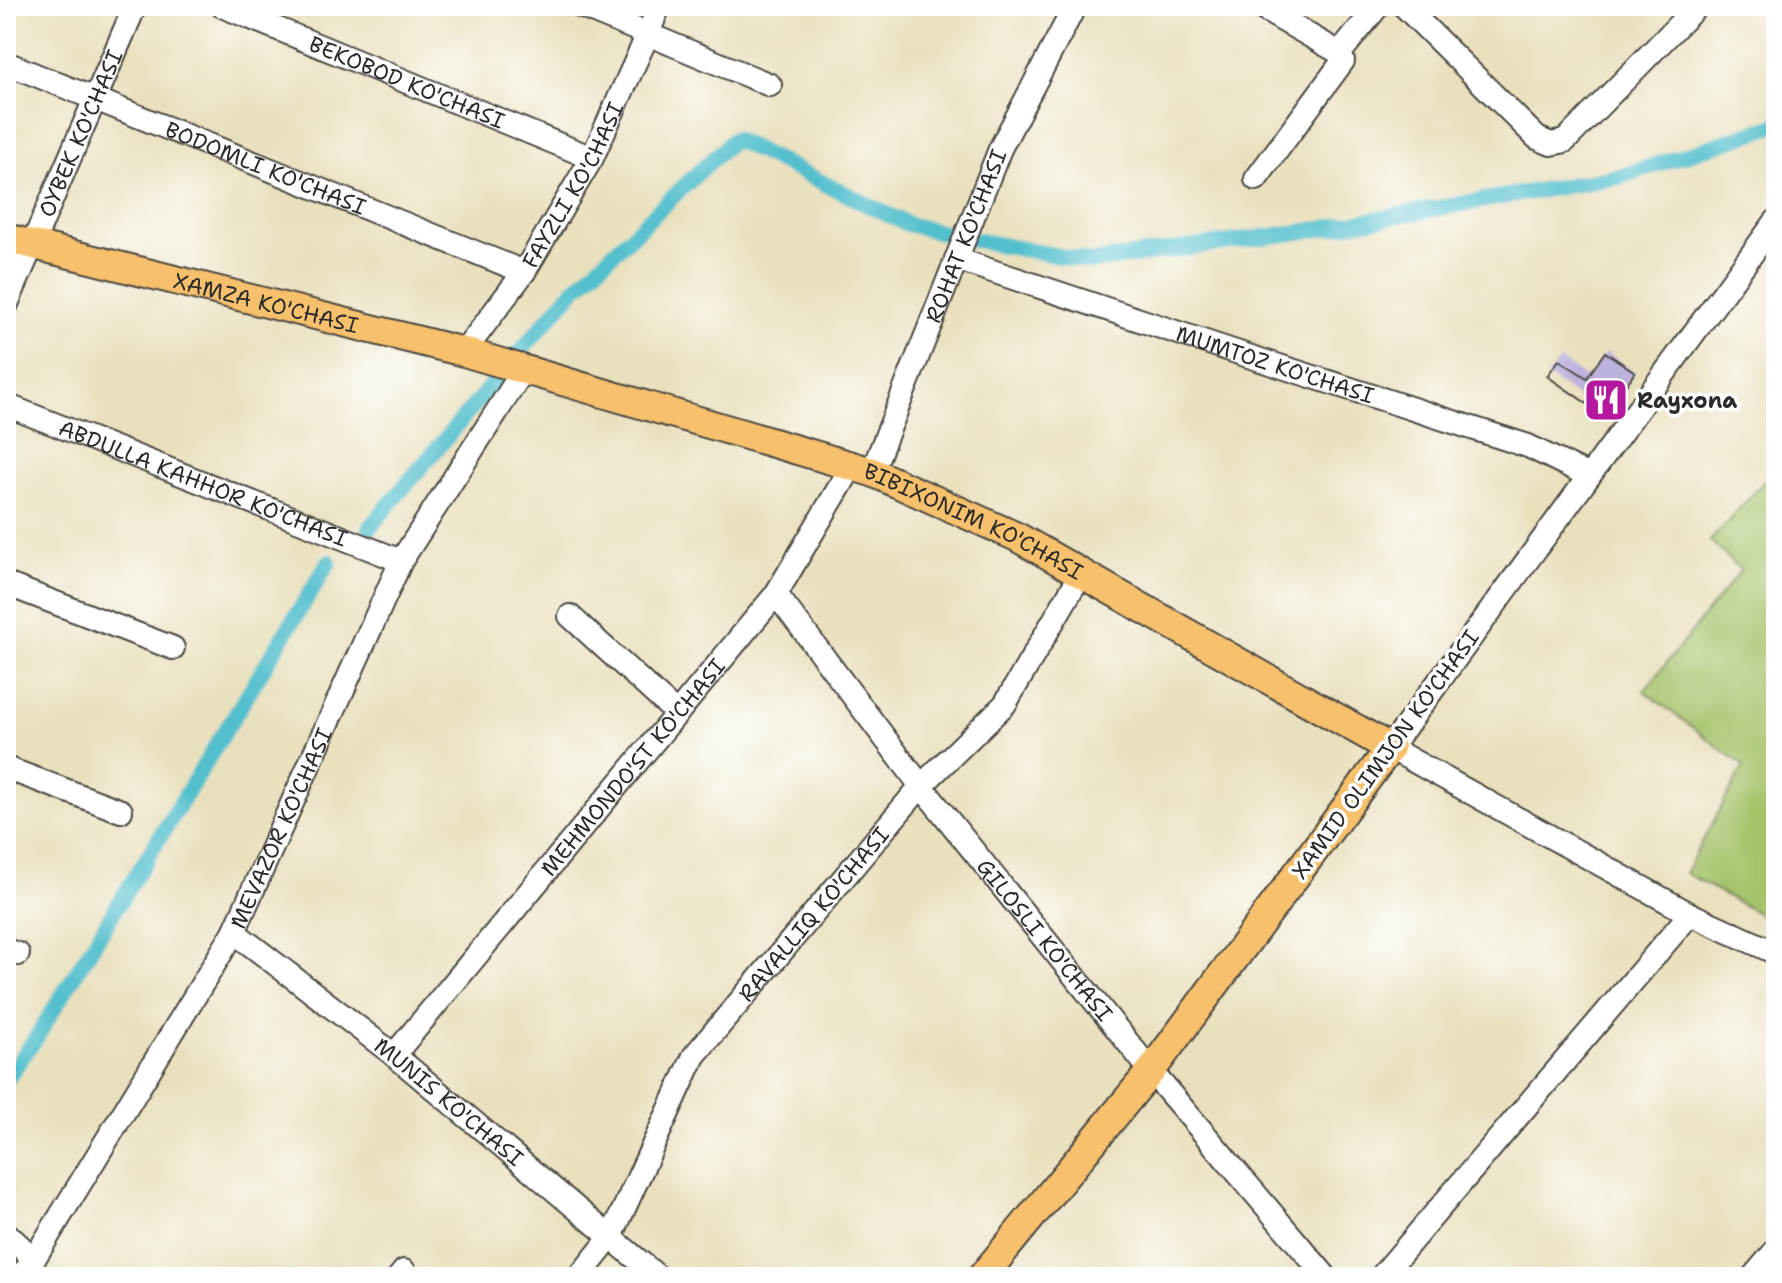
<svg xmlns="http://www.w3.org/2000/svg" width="1782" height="1283" font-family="'Shantell Sans',sans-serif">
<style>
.green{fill:#a6c36b;stroke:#68774b;stroke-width:2}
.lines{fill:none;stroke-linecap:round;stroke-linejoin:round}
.canal{stroke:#53bfcd;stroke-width:16}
.building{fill:#bdb1dd}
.minor-casing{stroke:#484641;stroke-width:26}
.major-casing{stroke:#484641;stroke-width:32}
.minor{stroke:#fff;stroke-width:22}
.major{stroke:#f7c06c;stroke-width:28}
.labels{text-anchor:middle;stroke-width:7;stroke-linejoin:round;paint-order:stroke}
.street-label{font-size:22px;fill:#2b2b2b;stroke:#fff}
.poi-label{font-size:22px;font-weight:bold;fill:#2b2b2b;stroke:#fff;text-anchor:start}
</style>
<rect width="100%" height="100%" fill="#fff"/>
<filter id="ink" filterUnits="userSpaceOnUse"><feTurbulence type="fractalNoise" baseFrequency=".0125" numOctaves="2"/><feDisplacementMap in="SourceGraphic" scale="16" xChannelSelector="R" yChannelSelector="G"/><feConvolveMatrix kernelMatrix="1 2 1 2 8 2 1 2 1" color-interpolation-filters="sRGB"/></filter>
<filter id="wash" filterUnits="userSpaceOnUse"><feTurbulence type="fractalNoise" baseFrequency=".006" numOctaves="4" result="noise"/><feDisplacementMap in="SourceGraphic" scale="32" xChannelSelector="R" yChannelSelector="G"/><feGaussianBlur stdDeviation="1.8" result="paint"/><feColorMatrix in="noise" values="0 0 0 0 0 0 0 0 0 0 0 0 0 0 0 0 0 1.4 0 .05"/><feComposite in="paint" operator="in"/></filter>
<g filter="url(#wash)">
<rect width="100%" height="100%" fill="#e9e0bd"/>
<path class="green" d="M1776,468V923L1685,873L1744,766L1644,691L1741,570L1710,541Z"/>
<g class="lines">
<g class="canal">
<path d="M519,353L573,291L734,139L907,224L965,238L1091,262L1320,229L1622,176L1776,125"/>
<path d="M370,527L500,375"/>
<path d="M6,1080L38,1035L329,562"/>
</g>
</g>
<g id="blocks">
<path class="building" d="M1605,352L1635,372L1605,416L1547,376L1559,360L1587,378Z"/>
</g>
</g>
<g filter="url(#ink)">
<use href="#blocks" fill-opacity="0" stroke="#484641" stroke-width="2"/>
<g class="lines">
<g class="minor-casing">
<g id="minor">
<path id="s1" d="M222,6L592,158"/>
<path d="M580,6L770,85"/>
<path d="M1404,6L1537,138L1551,144L1565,141L1697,6"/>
<path d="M1340,53L1378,6"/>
<path id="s2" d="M6,63L524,272"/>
<path d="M1256,179L1343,61L1340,53L1258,6"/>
<path d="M1776,221L1390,748L1690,914L1776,953"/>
<path id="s3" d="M956,259L1242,354L1528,446L1589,476"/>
<path id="s4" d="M6,306L135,6"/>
<path id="s5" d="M464,352L524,272L592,158L648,34L659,6"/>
<path id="s6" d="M6,405L401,561"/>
<path id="s7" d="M872,472L1000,149L1075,6"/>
<path d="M6,584L173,648"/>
<path id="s8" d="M776,594L921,786L1151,1071L1326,1277"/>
<path d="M570,616L677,714"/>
<path d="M6,768L121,811"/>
<path id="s9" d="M234,932L394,1055L658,1277"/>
<path d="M6,950L18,954"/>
<path id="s10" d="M394,1055L776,594L852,466"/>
<path d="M6,1233L34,1259"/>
<path id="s11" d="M20,1277L34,1259L234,932L401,561L524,369"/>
<path d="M399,1277L404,1271"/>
<path id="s12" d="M579,1277L611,1237L694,1056L921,786L1005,704L1082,572"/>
<path d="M1381,1277L1690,914"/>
<path d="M1753,1277L1776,1250"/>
</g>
</g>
<g class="major-casing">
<g id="major">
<path id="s13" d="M6,238L464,352L872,472L1017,537L1390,748L1151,1071L982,1277"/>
</g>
</g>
<use href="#minor" class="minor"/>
<use href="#major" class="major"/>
</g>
</g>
<defs>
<g id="restaurant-square" transform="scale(2.3)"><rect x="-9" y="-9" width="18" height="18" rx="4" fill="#b5179e" stroke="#fff"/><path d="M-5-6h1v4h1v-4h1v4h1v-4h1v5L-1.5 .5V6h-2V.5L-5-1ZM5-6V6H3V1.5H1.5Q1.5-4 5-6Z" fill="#fff"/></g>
</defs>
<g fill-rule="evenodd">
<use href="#restaurant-square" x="1606" y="400"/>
</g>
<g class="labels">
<g class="street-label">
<text dy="8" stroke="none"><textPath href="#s1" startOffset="200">BEKOBOD KO'CHASI</textPath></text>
<text dy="8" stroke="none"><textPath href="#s4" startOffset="188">OYBEK KO'CHASI</textPath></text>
<text dy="8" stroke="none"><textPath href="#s2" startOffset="280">BODOMLI KO'CHASI</textPath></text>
<text dy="8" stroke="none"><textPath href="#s5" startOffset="200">FAYZLI KO'CHASI</textPath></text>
<text dy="8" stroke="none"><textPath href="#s7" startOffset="254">ROHAT KO'CHASI</textPath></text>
<text dy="8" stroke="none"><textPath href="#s13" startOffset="268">XAMZA KO'CHASI</textPath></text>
<text dy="8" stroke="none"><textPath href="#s3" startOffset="336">MUMTOZ KO'CHASI</textPath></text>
<text dy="8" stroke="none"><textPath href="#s6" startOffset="212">ABDULLA KAHHOR KO'CHASI</textPath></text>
<text dy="8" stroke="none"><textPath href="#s13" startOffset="1010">BIBIXONIM KO'CHASI</textPath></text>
<text transform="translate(1385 754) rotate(-54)" y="8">XAMID OLIMJON KO'CHASI</text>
<text dy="8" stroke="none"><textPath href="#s10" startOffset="374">MEHMONDO'ST KO'CHASI</textPath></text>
<text dy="8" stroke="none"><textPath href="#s11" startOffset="520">MEVAZOR KO'CHASI</textPath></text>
<text dy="8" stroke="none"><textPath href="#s12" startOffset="436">RAVALLIQ KO'CHASI</textPath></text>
<text dy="8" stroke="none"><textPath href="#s8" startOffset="438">GILOSLI KO'CHASI</textPath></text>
<text dy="8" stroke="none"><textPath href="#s9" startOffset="274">MUNIS KO'CHASI</textPath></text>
</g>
<g class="poi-label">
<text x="1637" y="408">Rayxona</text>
</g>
</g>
<rect width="1782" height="1283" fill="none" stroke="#fff" stroke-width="32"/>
</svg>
